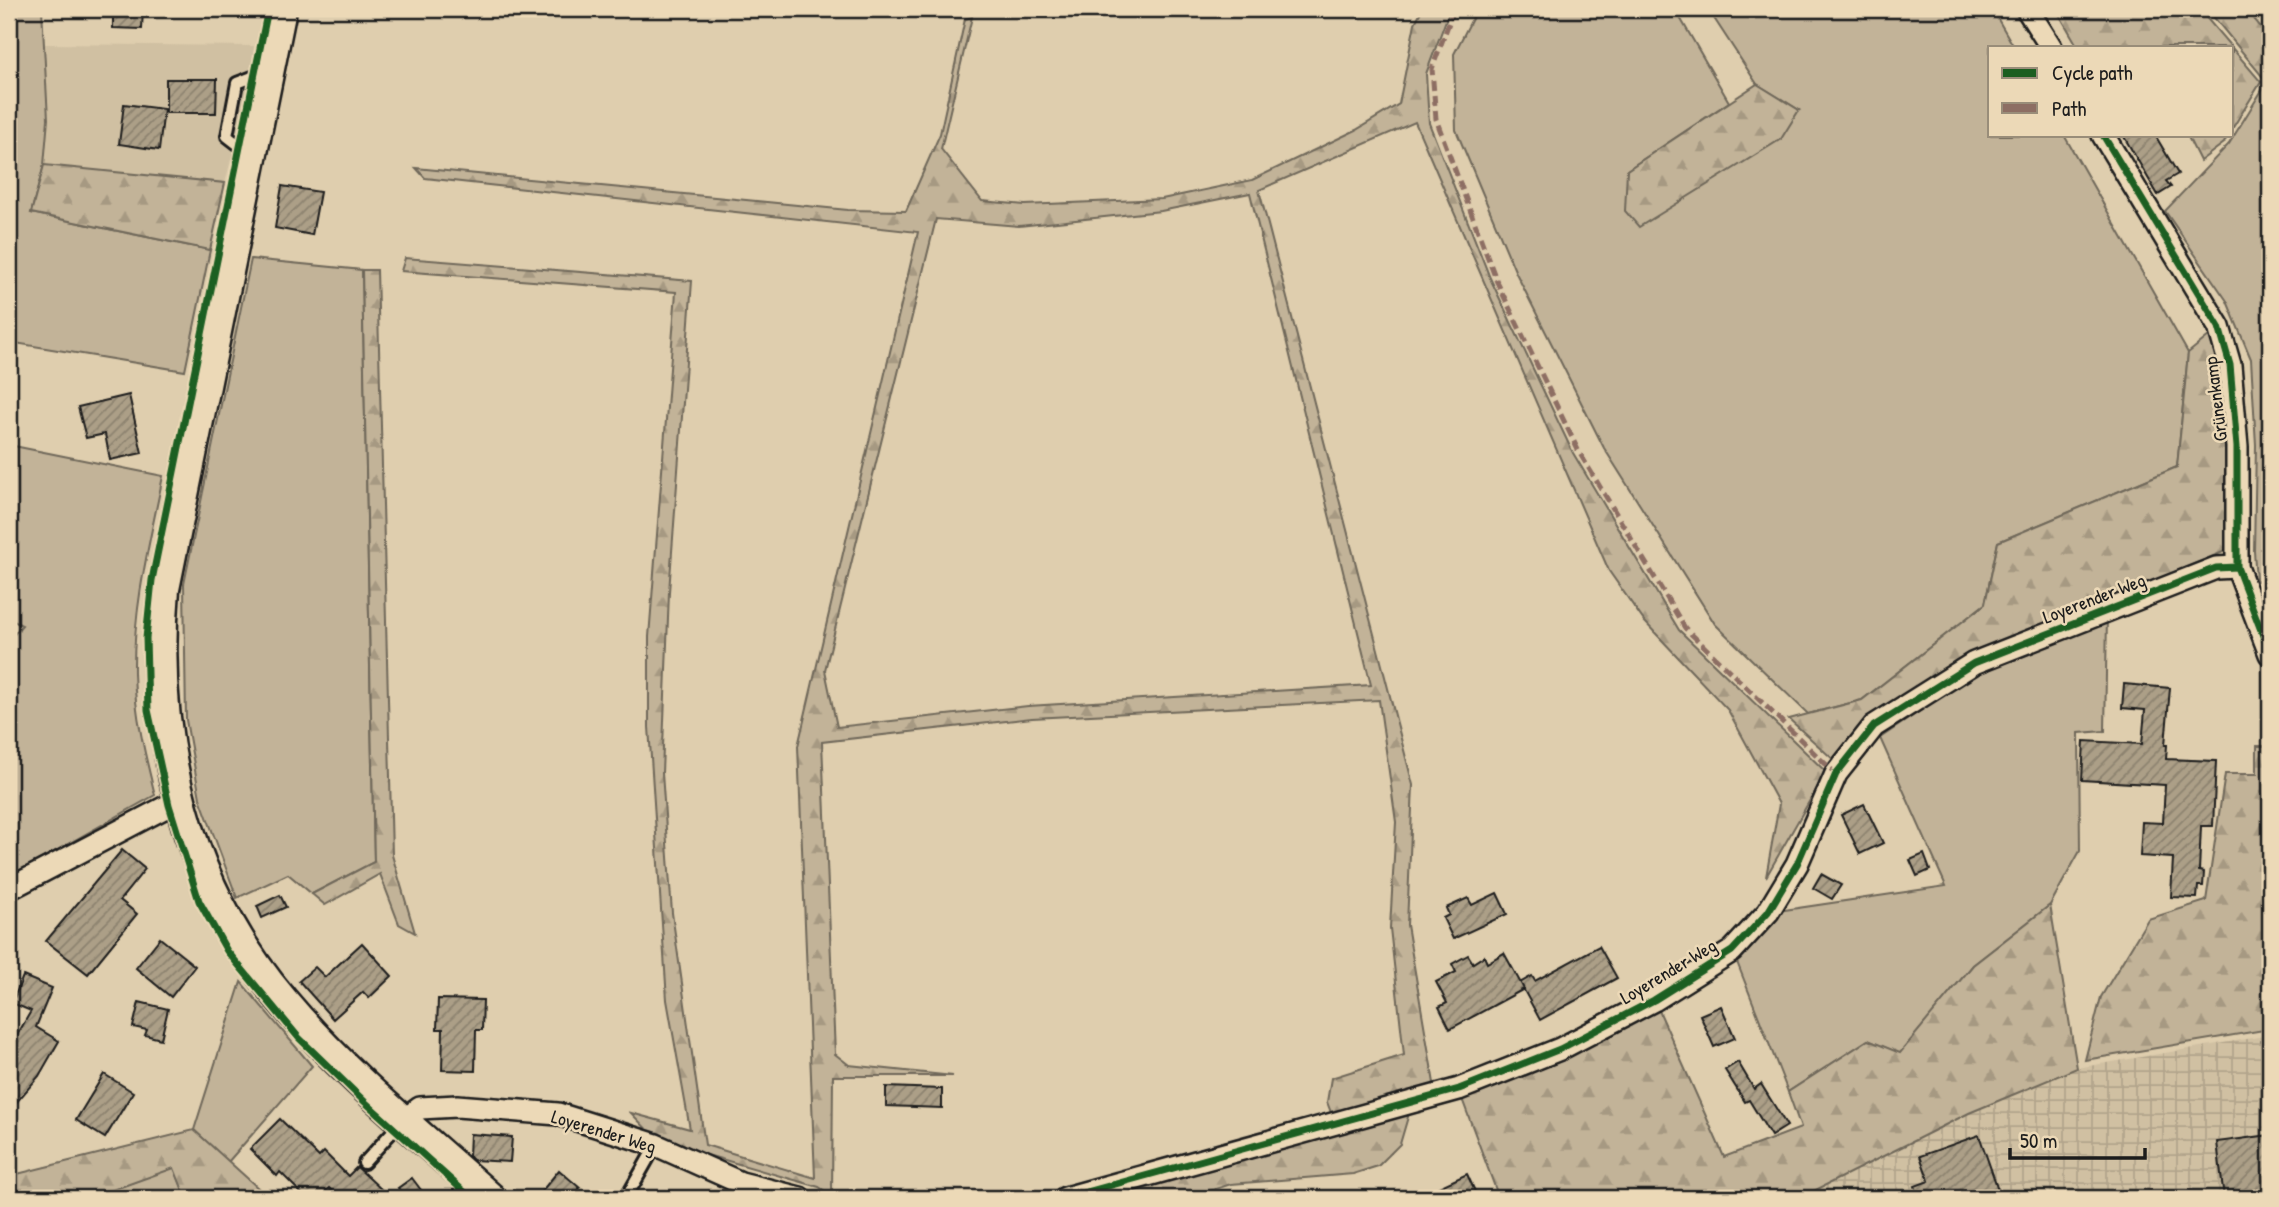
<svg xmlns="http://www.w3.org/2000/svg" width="2279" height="1207" font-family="'Patrick Hand',sans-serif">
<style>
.built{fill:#d0c0a2}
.industrial{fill:url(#industrial-grid)}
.green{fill:#c2b398;stroke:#6f685a;stroke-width:2}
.forest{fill:url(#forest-firs);stroke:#6f685a;stroke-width:2;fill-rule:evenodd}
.building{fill:url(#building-hatch);stroke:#1c1c1c;stroke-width:2}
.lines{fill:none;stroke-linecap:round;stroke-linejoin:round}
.lane-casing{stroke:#1c1c1c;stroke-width:16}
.street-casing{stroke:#1c1c1c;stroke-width:26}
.secondary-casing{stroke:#1c1c1c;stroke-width:35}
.lane{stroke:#ecd9b7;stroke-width:10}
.street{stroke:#ecd9b7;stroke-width:21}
.secondary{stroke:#ecd9b7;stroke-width:30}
.quiet{stroke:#8d6e63;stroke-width:5;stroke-dasharray:10 5;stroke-linecap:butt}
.cycleway-casing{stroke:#ecd9b7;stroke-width:11}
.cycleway{stroke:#1b5e20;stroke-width:7}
.labels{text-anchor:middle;stroke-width:5;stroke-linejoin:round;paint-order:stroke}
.street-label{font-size:19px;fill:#1c1c1c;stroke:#ecd9b7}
</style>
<defs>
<pattern id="industrial-grid" width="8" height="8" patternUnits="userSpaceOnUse" patternTransform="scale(1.75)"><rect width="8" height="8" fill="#d0c0a2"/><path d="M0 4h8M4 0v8" fill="none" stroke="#b2a48b"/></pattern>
<pattern id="forest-firs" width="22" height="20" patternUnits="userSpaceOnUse" patternTransform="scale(1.75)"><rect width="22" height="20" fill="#c2b398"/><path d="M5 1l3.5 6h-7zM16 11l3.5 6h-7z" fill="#a69982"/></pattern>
<pattern id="building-hatch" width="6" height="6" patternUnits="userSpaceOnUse" patternTransform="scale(1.75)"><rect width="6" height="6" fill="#ac9f87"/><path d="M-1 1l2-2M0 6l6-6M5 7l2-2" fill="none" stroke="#8b816e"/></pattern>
</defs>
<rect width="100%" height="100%" fill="#dfceae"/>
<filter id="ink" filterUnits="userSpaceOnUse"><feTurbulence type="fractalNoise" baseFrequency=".0143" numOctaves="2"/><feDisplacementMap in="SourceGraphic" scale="14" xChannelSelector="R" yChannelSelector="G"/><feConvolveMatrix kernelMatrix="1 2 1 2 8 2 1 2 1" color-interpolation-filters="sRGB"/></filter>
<g filter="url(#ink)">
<path class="built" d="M45,44L254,46L247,95L225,183L44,165L48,119Z"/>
<path class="industrial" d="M2270,1035V1198H1800L1969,1113L2077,1068Z"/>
<g class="green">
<path d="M9,9H42L48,119L44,165L31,213L210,250L185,371L9,342Z"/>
<path d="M1477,9H1675L1729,102L1627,170L1799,110L1757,84L1708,9H1992L2014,47H1990V135H2064L2188,353L2177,467L1998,542L1985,604L1862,700L1808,714L1715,624L1604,448L1516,273L1456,130L1454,54Z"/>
<path d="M2267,82L2270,86V581H2256L2254,551L2256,445L2251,359L2227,301L2165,211L2229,144Z"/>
<path d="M251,259L362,270L374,862L312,894L288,874L237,898L200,798L186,720L184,584Z"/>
<path d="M9,445L163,476C150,541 133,606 134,673C135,714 145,755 155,795L9,877V640L22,625L9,619Z"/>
<path d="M2107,617L2105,731L2079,733L2080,851L2050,905L1973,965L1900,1054L1868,1040L1788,1092L1737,962L1778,911L1946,886L1880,738L1977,673Z"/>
<path d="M241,982L312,1066L228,1162L194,1130Z"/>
<path d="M174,1167L186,1198H90Z"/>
</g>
<g class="forest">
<path d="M1422,9H1450L1426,74L1429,123L1490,278L1573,453L1679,630L1826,772L1766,877L1779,804L1728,710L1644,621L1609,571L1415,122L1259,190L1413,785L1407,925L1435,1089L1332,1115L1327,1102L1331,1078L1404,1055L1390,928L1396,822L1379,700L1032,718L822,742L835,1054L849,1065L953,1076H833L832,1196L819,1187L658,1141L631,1113L690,1129L667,1000L649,727V637L676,292L401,271L405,258L692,281L669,592L662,773L672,913L705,1145L815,1178L798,746L918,232L425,178L416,168L848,210L906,211L940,134L965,19L972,17L941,149L982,201L1025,205L1162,199L1252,180L1356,130L1399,104L1415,23ZM1250,193L1371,685L1028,706L837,727L825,670L936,219L1019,226L1161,211Z"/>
<path d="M2056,9H2199L2261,82L2232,129V47H2078Z"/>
<path d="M2207,9H2246L2270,38V86Z"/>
<path d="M1757,84L1799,110L1781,139L1639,227L1625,211L1627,170Z"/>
<path d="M2187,135H2228L2224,143L2200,161Z"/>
<path d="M44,165L225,183L210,250L31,213Z"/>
<path d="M362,270H377L392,855L415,933L399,924L380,874L325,905L312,894L374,862Z"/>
<path d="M2215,331C2232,403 2229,476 2228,550L1972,655L1836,762L1789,719L1862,700L1985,604L1998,542L2177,467L2188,353Z"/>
<path d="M2257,746H2270V1029L2085,1060L2101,997L2148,919L2206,901L2225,774H2257Z"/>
<path d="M2050,905L2077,1068L1969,1113L1800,1198H1499L1461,1096L1657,1006L1724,1157L1801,1128L1788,1092L1868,1040L1900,1053L1973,965Z"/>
<path d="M1410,1110L1400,1144L1378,1166L1353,1174L1231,1184L1188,1198H1106Z"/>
<path d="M194,1130L269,1198H186L174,1168L90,1198H9V1176Z"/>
</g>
<g class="building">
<path d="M113,9H143L142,29L113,28Z"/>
<path d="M166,79H217L216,113H166Z"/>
<path d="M124,104L164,109L159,150L119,144Z"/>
<path d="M2123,135H2155L2178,174L2166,181L2171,187L2158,195Z"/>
<path d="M282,186L320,192L312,235L275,228Z"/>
<path d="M129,395L142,453L110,460L105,434L86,438L78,407Z"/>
<path d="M2124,684L2170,688L2165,745H2167L2166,759L2216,761L2213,826H2201L2199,871L2204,872L2203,886H2198L2197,898L2171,897L2173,858L2140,856L2142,822L2163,823L2165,785L2082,780L2084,741L2142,744L2145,710L2122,708Z"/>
<path d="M1864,804L1883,843L1860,854L1841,815Z"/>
<path d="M122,850L145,869L120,900L137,914L88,974L46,941Z"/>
<path d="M1924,854L1930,870L1917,876L1910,860Z"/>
<path d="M1821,874L1841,885L1832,899L1813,888Z"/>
<path d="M1497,893L1507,914L1453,939L1443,918L1449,915L1446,908L1468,898L1472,905Z"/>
<path d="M280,895L286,907L262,918L257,906Z"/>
<path d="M160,938L195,966L171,997L136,968Z"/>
<path d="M362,943L392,976L369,998L363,992L333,1019L299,981L315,967L325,977Z"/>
<path d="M1599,946L1617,978L1540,1020L1520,983L1532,976L1535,981Z"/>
<path d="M1504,953L1524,989L1450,1029L1439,1007L1447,1003L1436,982L1456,972L1452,964L1468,955L1473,963L1484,956L1487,963Z"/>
<path d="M23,976L52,988L36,1027L59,1041L39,1076L9,1111V1049L31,1011L12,1003Z"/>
<path d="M438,999L483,1000L482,1030H476L475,1071L442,1070L443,1029H437Z"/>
<path d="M139,1002L168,1009L161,1039L145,1035L147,1030L133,1027Z"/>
<path d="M1721,1006L1735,1038L1714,1047L1700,1015Z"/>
<path d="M1738,1062L1754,1089L1761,1084L1787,1126L1771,1136L1749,1100L1745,1102L1725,1070Z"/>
<path d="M104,1074L133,1092L105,1138L76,1120Z"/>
<path d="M886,1087L942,1089V1108L886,1106Z"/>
<path d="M280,1119L319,1157L324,1152L348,1176L357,1167L381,1189L373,1198H339L329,1188L319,1198H306L280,1172L277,1176L250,1149Z"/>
<path d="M470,1134L512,1137L510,1162L473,1160L469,1156Z"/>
<path d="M1979,1135L2001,1198H1919L1915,1186L1929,1181L1920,1156Z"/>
<path d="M2270,1135V1198H2224L2217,1142Z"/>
<path d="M559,1170L580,1188L571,1198H536Z"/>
<path d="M1467,1174L1478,1198H1444L1439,1187Z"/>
<path d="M412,1178L427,1198H406L398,1188Z"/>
</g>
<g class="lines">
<g class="lane-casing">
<g id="lane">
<path d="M249,153L227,136L237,83L263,73"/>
<path d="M364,1163L402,1121"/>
<path d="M626,1198L656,1145"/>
</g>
</g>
<g class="street-casing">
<g id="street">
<path d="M2027,9L2051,47"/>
<path d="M2103,135L2219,327L2230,365L2237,447V567L2270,654"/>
<path d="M9,889L179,800"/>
<path d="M404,1120L420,1108L457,1106L558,1114L656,1145L741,1183L800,1198"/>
<path d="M1065,1198L1459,1089L1560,1049L1654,1000L1732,951L1768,912L1797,864L1836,774L1874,726L1974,663L2216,568L2237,567"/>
</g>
</g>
<g class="secondary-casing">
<path id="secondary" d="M281,9L164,589C151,738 185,885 283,1001C344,1074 420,1135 490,1198"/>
</g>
<use href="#lane" class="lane"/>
<use href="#street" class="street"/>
<use href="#secondary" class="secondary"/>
<path class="quiet" d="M1454,9L1432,69L1436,119L1497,282L1579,452L1685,628L1836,774"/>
<g class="cycleway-casing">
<g id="cycleway">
<path d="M268,9L152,580L146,638L148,710L169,805L199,901L227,951L299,1038L365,1102L471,1198"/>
<path d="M2103,135L2219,327L2230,365L2237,447V567L2270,654"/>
<path d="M1065,1198L1459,1089L1560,1049L1654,1000L1732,951L1768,912L1797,864L1836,774L1874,726L1974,663L2216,568L2237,567"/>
</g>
</g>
<use href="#cycleway" class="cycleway"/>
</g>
</g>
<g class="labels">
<g class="street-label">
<text transform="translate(2215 399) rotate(-97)" y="7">Grünenkamp</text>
<text transform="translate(2094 598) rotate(-21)" y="7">Loyerender Weg</text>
<text transform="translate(1668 971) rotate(-31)" y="7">Loyerender Weg</text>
<text transform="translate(604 1131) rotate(17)" y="7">Loyerender Weg</text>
</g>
</g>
<rect width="2279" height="1207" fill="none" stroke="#ecd9b7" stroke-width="35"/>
<rect x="18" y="18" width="2244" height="1172" fill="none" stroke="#1c1c1c" stroke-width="2.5" filter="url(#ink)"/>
<rect x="1988" y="46" width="245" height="91" fill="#ecd9b7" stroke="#998d79" stroke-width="2"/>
<rect x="2002" y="68" width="35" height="10" fill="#1b5e20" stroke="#998d79" stroke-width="2"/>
<text x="2052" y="80" font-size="21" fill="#1c1c1c">Cycle path</text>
<rect x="2002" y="103" width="35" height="10" fill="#8d6e63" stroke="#998d79" stroke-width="2"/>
<text x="2052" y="116" font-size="21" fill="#1c1c1c">Path</text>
<path d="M2010 1148v10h135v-10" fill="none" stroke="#1c1c1c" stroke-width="3.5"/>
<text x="2020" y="1148" font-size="21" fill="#1c1c1c" stroke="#ecd9b7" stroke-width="5" paint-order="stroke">50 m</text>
</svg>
